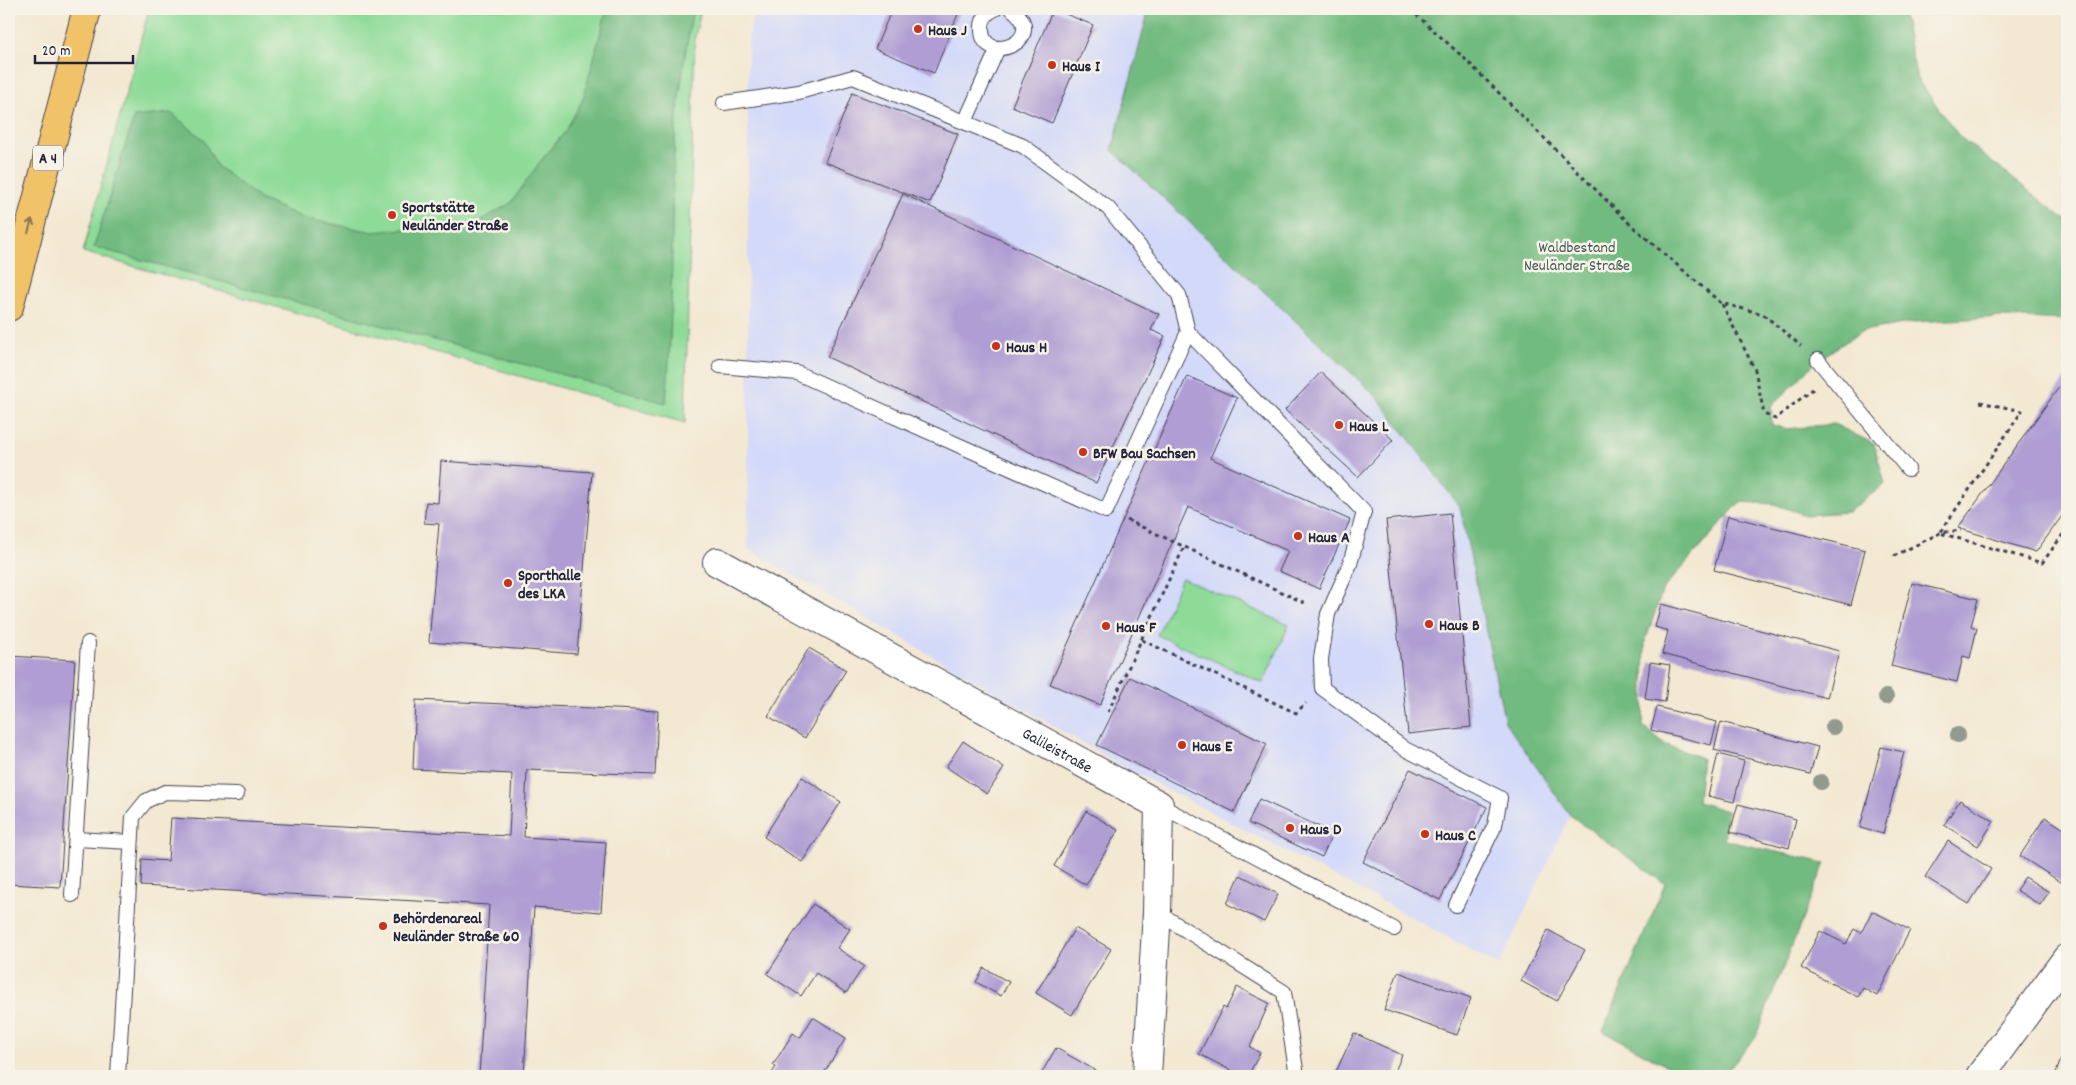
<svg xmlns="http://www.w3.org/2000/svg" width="2076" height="1085" font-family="Dekko,sans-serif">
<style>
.built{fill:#d3d9f9}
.green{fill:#8edb98;stroke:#587e6a}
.forest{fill:#72bb80;stroke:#4a6e5e}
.building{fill:#af9dd3}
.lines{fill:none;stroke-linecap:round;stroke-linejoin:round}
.service-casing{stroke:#414052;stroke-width:16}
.minor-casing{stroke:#414052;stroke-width:30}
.motorway-casing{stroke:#414052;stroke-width:30}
.path{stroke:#414052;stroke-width:3;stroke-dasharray:4 4;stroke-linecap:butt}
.service{stroke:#fff;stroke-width:14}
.minor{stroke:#fff;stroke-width:28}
.motorway{stroke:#f1c369;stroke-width:28}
.tree{fill:#929a8e}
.oneway{stroke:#8a7252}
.poi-dot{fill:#c8321e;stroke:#f7f3e8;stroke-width:2}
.labels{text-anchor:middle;stroke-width:5;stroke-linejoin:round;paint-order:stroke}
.shield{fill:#f7f3e8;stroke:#62616f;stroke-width:1}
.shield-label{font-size:15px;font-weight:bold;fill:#22223b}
.poi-label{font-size:16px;font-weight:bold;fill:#22223b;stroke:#f7f3e8;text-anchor:start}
.park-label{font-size:16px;fill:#425a57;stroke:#f7f3e8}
.street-label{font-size:16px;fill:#22223b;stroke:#f7f3e8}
</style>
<rect width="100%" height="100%" fill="#f7f3e8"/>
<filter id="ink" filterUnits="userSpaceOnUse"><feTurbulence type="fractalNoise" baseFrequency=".02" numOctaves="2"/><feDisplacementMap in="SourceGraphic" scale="10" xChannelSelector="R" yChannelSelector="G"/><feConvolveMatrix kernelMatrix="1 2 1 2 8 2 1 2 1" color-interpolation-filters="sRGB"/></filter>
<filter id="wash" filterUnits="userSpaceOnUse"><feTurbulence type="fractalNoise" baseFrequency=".0096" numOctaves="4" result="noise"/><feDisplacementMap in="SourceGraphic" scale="20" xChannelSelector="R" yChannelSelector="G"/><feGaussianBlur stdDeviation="1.12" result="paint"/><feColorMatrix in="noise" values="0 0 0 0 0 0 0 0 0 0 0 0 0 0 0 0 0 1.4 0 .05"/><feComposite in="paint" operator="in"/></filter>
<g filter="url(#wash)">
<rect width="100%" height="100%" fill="#f3e8d1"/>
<path class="built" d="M754,9H1149L1112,150L1377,397L1460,507L1505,722L1570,815L1499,966L1398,910L1124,767L748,549V41Z"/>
<g class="green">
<path d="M149,9H701L695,37L685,423L83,252Z"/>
<path d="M1182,578L1289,625L1263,683L1157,635Z"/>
</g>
<g class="forest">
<path d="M607,9H693C683,63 675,119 673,175C671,251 673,327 666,403L94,247L134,117L171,113L203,139L217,166L260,199L303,218L373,232L478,222L511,203L539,163L565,132L583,99Z"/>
<path d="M1149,9H1902L1917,79L1960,137L2067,221V320L2002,317L1915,322L1862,331L1818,360L1771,407L1772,425L1787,429L1834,424L1874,444L1885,484L1848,512L1805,515L1774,504L1740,502L1663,589L1645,642L1643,726L1664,744L1702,758L1698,802L1727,811L1724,840L1825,863L1755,1038L1722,1076H1685L1603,1031L1665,884L1570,815L1505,722L1460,507L1377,397L1112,150Z"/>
</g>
<g id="blocks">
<g class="building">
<path d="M892,9H960L934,73L875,49Z"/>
<path d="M1053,9L1093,25L1052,123L1012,106Z"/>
<path d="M852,93L958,134L930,203L825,162Z"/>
<path d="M903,194L1159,314L1151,330L1165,336L1096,483L827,357Z"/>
<path d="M1321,372L1393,440L1358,477L1285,410Z"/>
<path d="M1187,376L1237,398L1210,458L1350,520L1319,589L1279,571L1288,551L1188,507L1100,705L1050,684Z"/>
<path d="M2067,376V509L2036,552L1958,528Z"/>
<path d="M441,461L592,472L577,654L429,642L439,524L424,523L426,502L438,503Z"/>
<path d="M1450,513L1471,727L1408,734L1386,520Z"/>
<path d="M1728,516L1865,550L1851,605L1714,570Z"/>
<path d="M1912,583L1978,599L1971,626L1977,628L1970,658L1963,656L1957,682L1891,666Z"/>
<path d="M1661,604L1839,651L1827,698L1662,654L1668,631L1655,627Z"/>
<path d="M809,648L846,670L805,738L768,716Z"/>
<path d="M9,656L75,660L60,887L9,884Z"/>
<path d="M1650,662L1670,665L1665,702L1645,699Z"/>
<path d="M1130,677L1267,744L1234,812L1097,745Z"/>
<path d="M416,700L658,711L655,775L527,770L524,837L606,842L601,912L534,907L524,1076H479L489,905L141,886L142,859L168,861L171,818L509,836L512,774L413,769Z"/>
<path d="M1657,707L1717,722L1711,745L1651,730Z"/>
<path d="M1721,722L1818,747L1810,774L1714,750Z"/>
<path d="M963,741L1004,768L987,794L946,767Z"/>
<path d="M1881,747L1904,752L1883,834L1860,828Z"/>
<path d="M1718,754L1744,761L1734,802L1708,796Z"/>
<path d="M1410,769L1487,807L1440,900L1363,862Z"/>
<path d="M802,777L841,802L802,862L764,837Z"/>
<path d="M1259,799L1333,833L1322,857L1248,823Z"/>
<path d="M1960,800L1994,821L1978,846L1944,825Z"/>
<path d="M1738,804L1796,819L1789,848L1730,832Z"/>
<path d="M1086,811L1118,830L1086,885L1054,866Z"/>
<path d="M2045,817L2067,831V886L2020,856Z"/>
<path d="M1948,841L1991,869L1969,904L1925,877Z"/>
<path d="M1240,875L1278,894L1264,922L1227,904Z"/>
<path d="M2025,877L2049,892L2040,905L2016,890Z"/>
<path d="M813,904L850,929L837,948L864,966L846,993L816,973L801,996L767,974Z"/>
<path d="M1872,911L1910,930L1877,996L1863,988L1858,997L1801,968L1820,931L1846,944L1854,929L1861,933Z"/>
<path d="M1075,928L1111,949L1072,1015L1036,993Z"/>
<path d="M1548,930L1585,950L1557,1001L1521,981Z"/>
<path d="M984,968L1009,982L1001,996L976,982Z"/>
<path d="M1398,972L1471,998L1457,1035L1384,1010Z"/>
<path d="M1237,987L1269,1003L1250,1047L1260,1053L1248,1076H1242L1199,1054L1223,1007L1226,1009Z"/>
<path d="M813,1017L846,1038L822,1076H770L776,1067L773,1065L793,1033L800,1038Z"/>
<path d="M1354,1033L1402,1055L1393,1076H1334Z"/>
<path d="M2067,1042V1076H2055Z"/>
<path d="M1056,1048L1100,1073L1098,1076H1040Z"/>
</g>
</g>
</g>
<g filter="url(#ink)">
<use href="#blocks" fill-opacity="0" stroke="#414052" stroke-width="1"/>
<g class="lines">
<g class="service-casing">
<g id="service">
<path d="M995,9C988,12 982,18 982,27C980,69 1052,40 1012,9"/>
<path d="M965,122L998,48"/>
<path d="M1188,332L1364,512L1350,564L1328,614L1321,659L1322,688L1405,749L1500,798L1495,825L1456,905"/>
<path d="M1818,360L1908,469"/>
<path d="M720,366L797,373L1106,511L1188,332L1179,295L1108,208L1023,146L853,77L799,92L724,103"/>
<path d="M1159,805L1394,929"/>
<path d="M76,839L131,842"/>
<path d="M72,895L88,643"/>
<path d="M1157,912L1284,992L1297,1076"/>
<path d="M118,1076L133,817L146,801L165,792L237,794"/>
</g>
</g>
<g class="minor-casing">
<g id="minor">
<path id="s1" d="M717,562L1159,805L1157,912L1147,1076"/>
<path d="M1980,1076L2067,958"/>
</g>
</g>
<g class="motorway-casing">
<path id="motorway" d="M9,307L87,9"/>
</g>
<g class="path">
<path d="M1410,9L1464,58L1631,225L1721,303L1763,314L1801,346"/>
<path d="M1722,304L1755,370L1764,414L1775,419L1813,389"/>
<path d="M1980,402L2022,411L1940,533L2042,563L2067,529"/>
<path d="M1127,520L1307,604"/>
<path d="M1894,556L1940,533L1961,530"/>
<path d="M1142,640L1296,713L1306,703"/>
<path d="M1108,712L1184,547"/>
</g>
<use href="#service" class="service"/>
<use href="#minor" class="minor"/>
<use href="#motorway" class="motorway"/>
</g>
<g class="tree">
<circle cx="1886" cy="697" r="8"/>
<circle cx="1833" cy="727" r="8"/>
<circle cx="1958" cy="735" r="8"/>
<circle cx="1821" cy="782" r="8"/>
</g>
<defs><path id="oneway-shaft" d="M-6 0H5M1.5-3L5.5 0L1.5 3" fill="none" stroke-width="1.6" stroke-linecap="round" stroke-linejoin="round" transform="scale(1.25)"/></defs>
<use class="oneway" href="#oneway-shaft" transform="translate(30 226) rotate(-75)"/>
</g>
<g class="poi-dot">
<circle cx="918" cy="29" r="5"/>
<circle cx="1052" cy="65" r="5"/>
<circle cx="392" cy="215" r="5"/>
<circle cx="996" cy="346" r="5"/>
<circle cx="1339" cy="425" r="5"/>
<circle cx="1083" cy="452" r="5"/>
<circle cx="1298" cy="536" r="5"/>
<circle cx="508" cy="583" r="5"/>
<circle cx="1429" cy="624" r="5"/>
<circle cx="1106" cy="626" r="5"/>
<circle cx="1182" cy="745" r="5"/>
<circle cx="1290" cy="828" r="5"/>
<circle cx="1425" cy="834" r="5"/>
<circle cx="383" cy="926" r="5"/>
</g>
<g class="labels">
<rect class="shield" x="33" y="145.5" width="30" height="25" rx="4"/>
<g class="shield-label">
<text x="48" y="163">A 4</text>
</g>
<g class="poi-label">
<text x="928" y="35">Haus J</text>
<text x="1062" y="71">Haus I</text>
<text x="402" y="212">Sportstätte<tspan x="402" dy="18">Neuländer Straße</tspan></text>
<text x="1006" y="352">Haus H</text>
<text x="1349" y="431">Haus L</text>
<text x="1093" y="458">BFW Bau Sachsen</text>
<text x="1308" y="542">Haus A</text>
<text x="518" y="580">Sporthalle<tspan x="518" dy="18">des LKA</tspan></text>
<text x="1439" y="630">Haus B</text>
<text x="1116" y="632">Haus F</text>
<text x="1192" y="751">Haus E</text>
<text x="1300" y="834">Haus D</text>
<text x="1435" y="840">Haus C</text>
<text x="393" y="923">Behördenareal<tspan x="393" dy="18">Neuländer Straße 60</tspan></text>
</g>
<g class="park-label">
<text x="1577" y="252">Waldbestand<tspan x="1577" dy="18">Neuländer Straße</tspan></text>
</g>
<g class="street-label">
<text dy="6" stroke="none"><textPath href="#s1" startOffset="389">Galileistraße</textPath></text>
</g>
</g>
<rect width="2076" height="1085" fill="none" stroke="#f7f3e8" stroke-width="30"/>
<path d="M35 55v8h98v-8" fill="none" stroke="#22223b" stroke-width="2.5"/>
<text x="42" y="55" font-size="15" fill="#22223b" stroke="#f7f3e8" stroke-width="4" paint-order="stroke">20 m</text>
</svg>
